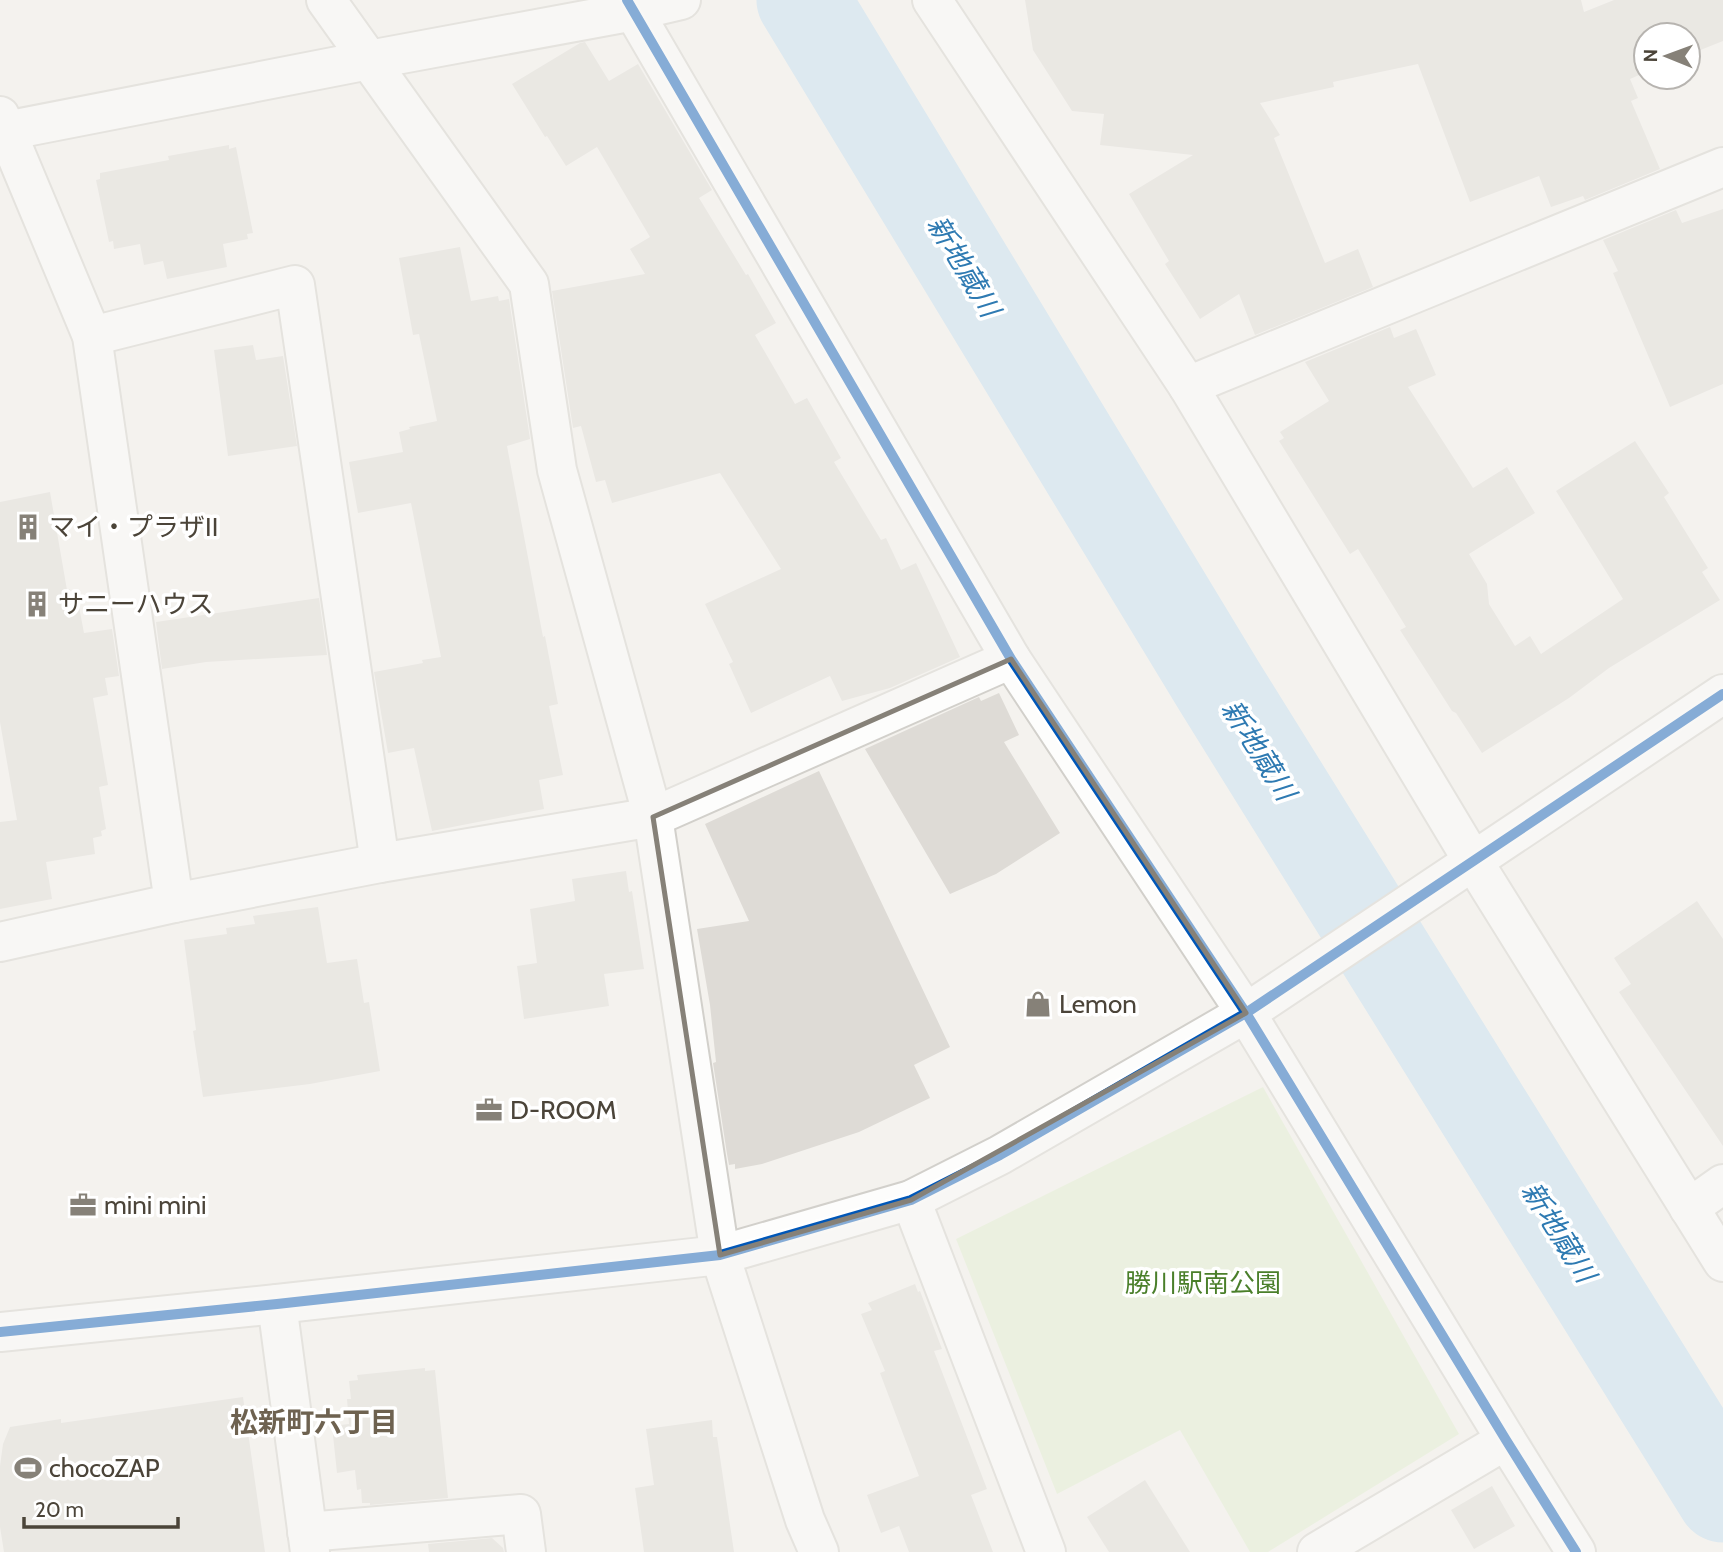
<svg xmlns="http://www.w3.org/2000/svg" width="1723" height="1552" font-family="Cabin,'Noto Sans JP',sans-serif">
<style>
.green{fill:#e1eecf}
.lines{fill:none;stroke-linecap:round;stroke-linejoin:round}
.river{stroke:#c0ddf1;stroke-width:93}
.building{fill:#dedbd6}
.minor-casing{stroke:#d2d0cb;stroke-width:42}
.tertiary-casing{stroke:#d2d0cb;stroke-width:42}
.minor{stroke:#fdfdfc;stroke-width:38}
.tertiary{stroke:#fdfdfc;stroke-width:38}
.cycleway-casing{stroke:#fff;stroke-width:15}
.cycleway{stroke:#0057b8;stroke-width:10}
.marked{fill:none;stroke:#868178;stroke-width:5;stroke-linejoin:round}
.labels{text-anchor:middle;stroke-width:7;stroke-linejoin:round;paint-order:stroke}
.poi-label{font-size:26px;fill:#4b4439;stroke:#fff;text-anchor:start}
.park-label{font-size:26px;fill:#4a7f2a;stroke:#fff}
.water-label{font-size:28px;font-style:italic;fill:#2e7ab2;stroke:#fff}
.neighbourhood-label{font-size:28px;font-weight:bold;fill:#6e6250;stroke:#fff}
</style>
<rect width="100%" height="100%" fill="#f4f2ee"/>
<path class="green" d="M1263,1087L1459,1434L1268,1552H1250L1180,1430L1057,1494L956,1239Z"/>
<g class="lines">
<path class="river" d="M803,0L1219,686L1723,1496"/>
</g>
<g class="building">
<path d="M1025,0H1581L1584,12L1614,0H1723V41L1688,55V35H1646V72L1630,79L1638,98L1631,101L1660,169L1585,200L1583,196L1551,207L1539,176L1470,202L1418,64L1333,82L1334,87L1260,103L1280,135L1274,138L1325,263L1358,249L1373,287L1255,335L1239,294L1200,319L1165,264L1169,261L1129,194L1193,155L1100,145L1104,114L1072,111L1033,50Z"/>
<path d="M585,42L609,81L638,64L712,190L699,198L746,275L748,274L776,323L755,335L795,404L807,398L841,458L834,462L881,540L886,538L901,570L916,563L960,657L890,688L842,701L830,676L751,713L729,664L733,662L705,604L781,569L720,473L612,503L605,480L596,482L581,426L573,428L552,291L645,274L630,249L650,237L597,147L566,166L547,136L545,137L512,84L580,43Z"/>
<path d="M229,145V149L236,147L253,233L247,234L248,239L223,244L227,267L167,279L163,261L144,265L140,244L114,249L113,241L109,242L96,180L100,179V173L169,160L168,156Z"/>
<path d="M1723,209V384L1670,407L1613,273L1618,271L1603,240L1676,210L1682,223Z"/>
<path d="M460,247L471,301L498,296L499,301L509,299L530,439L507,446L543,637L545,636L558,704L549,706L563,775L539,780L544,809L432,831L414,748L388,753L374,672L423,663L422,660L441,657L411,503L358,513L349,462L403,452L399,432L410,429L409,427L437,421L419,334L413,335L399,258Z"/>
<path d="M1390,327L1394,338L1416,329L1436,375L1408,387L1473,488L1507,467L1535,513L1469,554L1487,584L1489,604L1515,646L1530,636L1541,654L1623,599L1556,491L1635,441L1669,493L1664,497L1708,568L1702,572L1720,600L1609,668L1569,698L1482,753L1456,713L1452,711L1400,630L1406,627L1358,549L1350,554L1279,441L1284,438L1280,432L1329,401L1305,362Z"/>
<path d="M253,345L256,360L283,356L297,446L228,456L214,350Z"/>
<path d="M50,492L67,590L70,589L72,597L77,596L84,633L112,629L119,676L105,678L108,695L93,698L108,785L99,787L106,829L101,831L102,836L93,838L95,854L46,862L52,899L0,909V822L17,820L0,722V502Z"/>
<path d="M319,598L327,655L206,662L162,669L156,622Z"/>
<path d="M999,693L1019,735L1004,742L1060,833L996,874L950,894L865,749L979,697L981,701Z"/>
<path d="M819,771L950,1047L914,1065L930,1098L859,1132L762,1164L735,1169V1164L729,1165L727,1154L713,1063L716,1062L710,1005L697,929L749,921L705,824Z"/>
<path d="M626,871L629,892L632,891L644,969L604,974L609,1006L524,1019L517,966L537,963L530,909L575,901L572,879Z"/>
<path d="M1697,901L1723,939V1146L1619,992L1631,984L1614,958Z"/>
<path d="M318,907L327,963L357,959L364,1003L369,1002L380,1071L310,1084L203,1097L193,1031L196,1030L184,940L227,934L226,928L255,924L253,916Z"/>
<path d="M915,1284L918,1292L920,1291L942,1349L934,1351L987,1489L971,1495L993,1552H909L899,1526L881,1533L867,1495L919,1476L880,1373L885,1371L861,1314L872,1310L868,1303Z"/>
<path d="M425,1368V1371L435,1370L448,1498L370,1505V1503H362L361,1489L357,1490L355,1470L337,1473L332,1426L349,1424L347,1399H351L349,1381L358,1380L357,1375Z"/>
<path d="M243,1397L265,1552H4L0,1527V1466L3,1444L10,1427L61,1419V1423Z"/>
<path d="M712,1420L713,1437H717L734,1552H644L635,1488L654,1485L646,1429Z"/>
<path d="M1145,1480L1190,1552H1109L1087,1517Z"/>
<path d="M1492,1486L1515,1526L1474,1549L1451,1510Z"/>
<path d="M492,1538L503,1548L504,1552H429L428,1544Z"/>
</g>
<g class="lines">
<g class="minor-casing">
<g id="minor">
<path d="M326,0L529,284L557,470L653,817L720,1255L805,1520L819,1552"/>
<path d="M627,0L1011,659L1246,1013L1506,1440L1576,1552"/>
<path d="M0,116L92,336L174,903L0,942"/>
<path d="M0,132L369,60L634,11L681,0"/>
<path d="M92,336L295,285L380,863"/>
<path d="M1188,386L1723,167"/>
<path d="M174,903L380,863L653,817L1011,659"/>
<path d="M911,1200L1046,1552"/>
<path d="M1689,1208L1723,1184"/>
<path d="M277,1304L310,1552"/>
<path d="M307,1532L521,1514L526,1552"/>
<path d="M1317,1552L1506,1440"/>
</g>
</g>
<g class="tertiary-casing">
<g id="tertiary">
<path d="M932,0L1188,386L1473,861L1723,1262"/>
<path d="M0,1332L277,1304L720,1255L911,1200L1000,1155L1246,1013L1723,694"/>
</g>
</g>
<use href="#minor" class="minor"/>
<use href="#tertiary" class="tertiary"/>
<g class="cycleway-casing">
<g id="cycleway">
<path d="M627,0L1011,659L1246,1013L1506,1440L1576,1552"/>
<path d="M0,1332L277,1304L720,1255L911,1200L1000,1155L1246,1013L1723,694"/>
</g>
</g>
<use href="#cycleway" class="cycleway"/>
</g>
<path d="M0 0H1723V1552H0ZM1011,659L1246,1013L911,1200L720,1255L653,817Z" fill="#f4f2ee" fill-opacity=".55" fill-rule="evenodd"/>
<path class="marked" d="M1011,659L1246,1013L911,1200L720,1255L653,817Z"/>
<defs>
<g id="building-bare" transform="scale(2.1)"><path d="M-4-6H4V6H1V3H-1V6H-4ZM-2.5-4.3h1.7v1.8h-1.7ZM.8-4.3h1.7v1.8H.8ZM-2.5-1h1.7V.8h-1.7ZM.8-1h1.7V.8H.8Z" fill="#868178" stroke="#fff" stroke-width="2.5" paint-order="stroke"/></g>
<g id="shop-bare" transform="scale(2.1)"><path d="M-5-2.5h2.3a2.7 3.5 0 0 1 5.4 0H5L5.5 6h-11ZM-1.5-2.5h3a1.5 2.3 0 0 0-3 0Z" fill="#868178" stroke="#fff" stroke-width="2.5" paint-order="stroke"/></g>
<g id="office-bare" transform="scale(2.1)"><path d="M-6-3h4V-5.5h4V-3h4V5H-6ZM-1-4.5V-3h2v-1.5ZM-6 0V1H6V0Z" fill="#868178" stroke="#fff" stroke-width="2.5" paint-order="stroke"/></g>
<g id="stadium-bare" transform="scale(2.1)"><path d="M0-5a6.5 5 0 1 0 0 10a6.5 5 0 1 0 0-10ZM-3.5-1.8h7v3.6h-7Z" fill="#868178" stroke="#fff" stroke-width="2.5" paint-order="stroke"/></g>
</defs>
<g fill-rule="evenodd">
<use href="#building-bare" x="28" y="527"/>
<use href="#building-bare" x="37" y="604"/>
<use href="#shop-bare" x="1038" y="1004"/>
<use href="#office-bare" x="489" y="1110"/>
<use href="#office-bare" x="83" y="1205"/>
<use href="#stadium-bare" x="28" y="1468"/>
</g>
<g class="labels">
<g class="poi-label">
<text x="49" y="536">マイ・プラザII</text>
<text x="58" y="613">サニーハウス</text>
<text x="1059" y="1013">Lemon</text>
<text x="510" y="1119">D-ROOM</text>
<text x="104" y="1214">mini mini</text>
<text x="49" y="1477">chocoZAP</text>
</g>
<g class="park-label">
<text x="1203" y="1292">勝川駅南公園</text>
</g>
<g class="water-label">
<text transform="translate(964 266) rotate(59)" y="10">新地蔵川</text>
<text transform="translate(1259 750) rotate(58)" y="10">新地蔵川</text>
<text transform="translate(1559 1232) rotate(58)" y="10">新地蔵川</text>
</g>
<g class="neighbourhood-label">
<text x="314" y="1432">松新町六丁目</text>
</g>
</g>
<g transform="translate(1667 56) rotate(271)"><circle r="33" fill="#ffffff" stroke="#b7b4b0" stroke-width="2"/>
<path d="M0-5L12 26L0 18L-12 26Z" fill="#868178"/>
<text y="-10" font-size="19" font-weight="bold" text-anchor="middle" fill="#4b4439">N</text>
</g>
<path d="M24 1517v10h154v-10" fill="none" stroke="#4b4439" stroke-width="3.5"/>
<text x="35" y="1517" font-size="21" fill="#4b4439" stroke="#ffffff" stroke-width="5" paint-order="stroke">20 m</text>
</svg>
